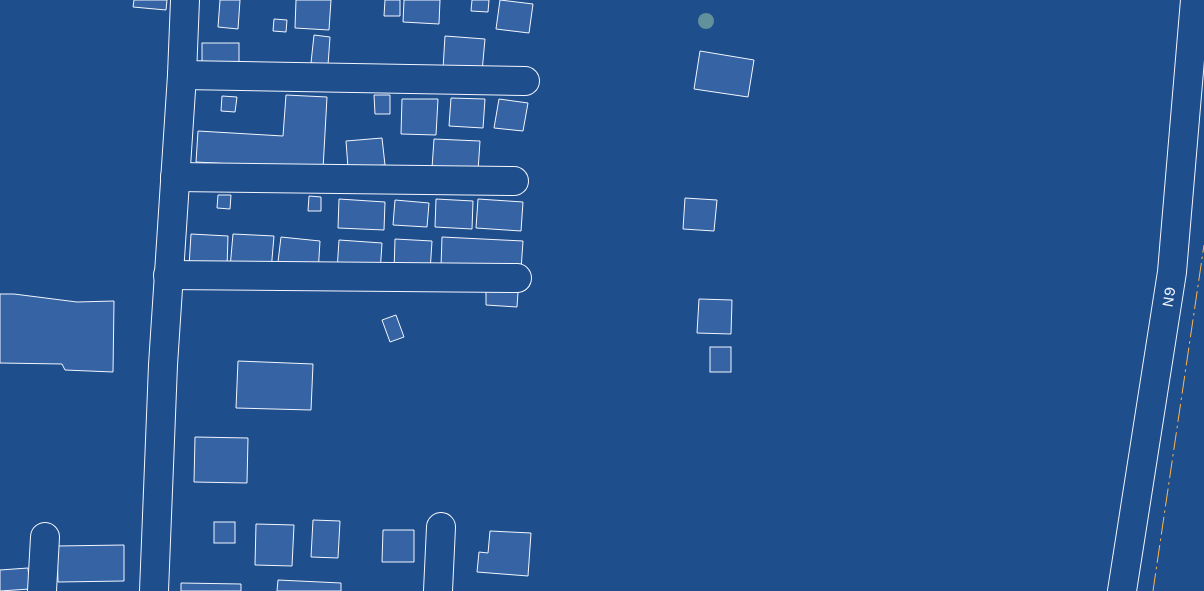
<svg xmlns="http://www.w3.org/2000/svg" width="1204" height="591" font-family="Karla,sans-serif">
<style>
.building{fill:#3563a3;stroke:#f2f6ff}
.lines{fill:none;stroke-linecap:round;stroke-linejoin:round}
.minor-casing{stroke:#f2f6ff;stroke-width:30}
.tertiary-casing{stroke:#f2f6ff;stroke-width:30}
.minor{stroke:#1f4e8c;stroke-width:28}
.tertiary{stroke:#1f4e8c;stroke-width:28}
.power{stroke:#ffb74d;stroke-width:1;stroke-dasharray:18 4 2.5 4;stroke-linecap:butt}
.tree{fill:#61919a}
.labels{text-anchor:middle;stroke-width:4;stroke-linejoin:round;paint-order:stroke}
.street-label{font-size:16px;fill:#f2f6ff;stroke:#1f4e8c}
</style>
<rect width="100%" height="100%" fill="#1f4e8c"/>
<g class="building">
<path d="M134,0H167L166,10L133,7Z"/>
<path d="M220,0H240L238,29L218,27Z"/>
<path d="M296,0H331L329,30L295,28Z"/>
<path d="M385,0H400V16H384Z"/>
<path d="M404,0H440L439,24L403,22Z"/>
<path d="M472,0H489L488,12L471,11Z"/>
<path d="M500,0L533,4L529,33L496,29Z"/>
<path d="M274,19L287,20L286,32L273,31Z"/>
<path d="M314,35L330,37L328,65L311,63Z"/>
<path d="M445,36L485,39L482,72L443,69Z"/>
<rect x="202" y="43" width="37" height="21"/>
<path d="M700,51L754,60L748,97L694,89Z"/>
<path d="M286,95L327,97L323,169L196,162L198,131L283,136Z"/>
<path d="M374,95H390V114H375Z"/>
<path d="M222,96L237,97L235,112L221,111Z"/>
<path d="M451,98L485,99L483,128L449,126Z"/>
<path d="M402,99H438L436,135L401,134Z"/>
<path d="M499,99L528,103L523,131L494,128Z"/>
<path d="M382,138L385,165L348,168L346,141Z"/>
<path d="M434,139L480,141L478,171L432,168Z"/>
<path d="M218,195H231L230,209L217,208Z"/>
<path d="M309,196L321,197V211H308Z"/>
<path d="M685,198L717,200L714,231L683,229Z"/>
<path d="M339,199L385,202L384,230L338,228Z"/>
<path d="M436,199L473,201L472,229L435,227Z"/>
<path d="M478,199L523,202L521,231L476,228Z"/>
<path d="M395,200L429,203L427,227L393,225Z"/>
<path d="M191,234L228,236L227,268L189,266Z"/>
<path d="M233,234L274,236L271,271L230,268Z"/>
<path d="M281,237L320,241L318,274L277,270Z"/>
<path d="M442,237L523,241L521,270L441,267Z"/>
<path d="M395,239L432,241L430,272L394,271Z"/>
<path d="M339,240L382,243L380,274L337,271Z"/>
<path d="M486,291L518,292L517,307L486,305Z"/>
<path d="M0,294H14L77,302L114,301L113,372L65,370L62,364L0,363Z"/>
<path d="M699,299L732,300L731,334L697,333Z"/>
<path d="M396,315L404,337L390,342L382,320Z"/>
<rect x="710" y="347" width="21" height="25"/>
<path d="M238,361L313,364L311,410L236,408Z"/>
<path d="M195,437L248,438L247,483L194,482Z"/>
<path d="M313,520L340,521L338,558L311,557Z"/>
<rect x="214" y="522" width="21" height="21"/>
<path d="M256,524L294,525L292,566L255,565Z"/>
<path d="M383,530H414V562H382Z"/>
<path d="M490,531L531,533L528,576L477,572L479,552L488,553Z"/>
<path d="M124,545V581L58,582L57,546Z"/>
<path d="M28,568L30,589L0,591V570Z"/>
<path d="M278,580L341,583V591H277Z"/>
<path d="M181,583L241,584V591H181Z"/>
</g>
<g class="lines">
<g class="minor-casing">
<g id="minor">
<path d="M182,75L525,81"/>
<path d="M175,177L514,181"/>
<path d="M168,275L517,278"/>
<path d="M42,591L45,537"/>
<path d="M154,591L163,365L182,75L185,0"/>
<path d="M438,591L441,527"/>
</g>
</g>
<g class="tertiary-casing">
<path id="tertiary" d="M1122,591L1172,272L1195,0"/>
</g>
<use href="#minor" class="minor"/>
<use href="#tertiary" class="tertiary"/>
<path class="power" d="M1153,591L1204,245"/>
</g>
<circle class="tree" cx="706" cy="21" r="8"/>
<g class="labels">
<g class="street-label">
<text transform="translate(1168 297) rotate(-81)" y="6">N9</text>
</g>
</g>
</svg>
